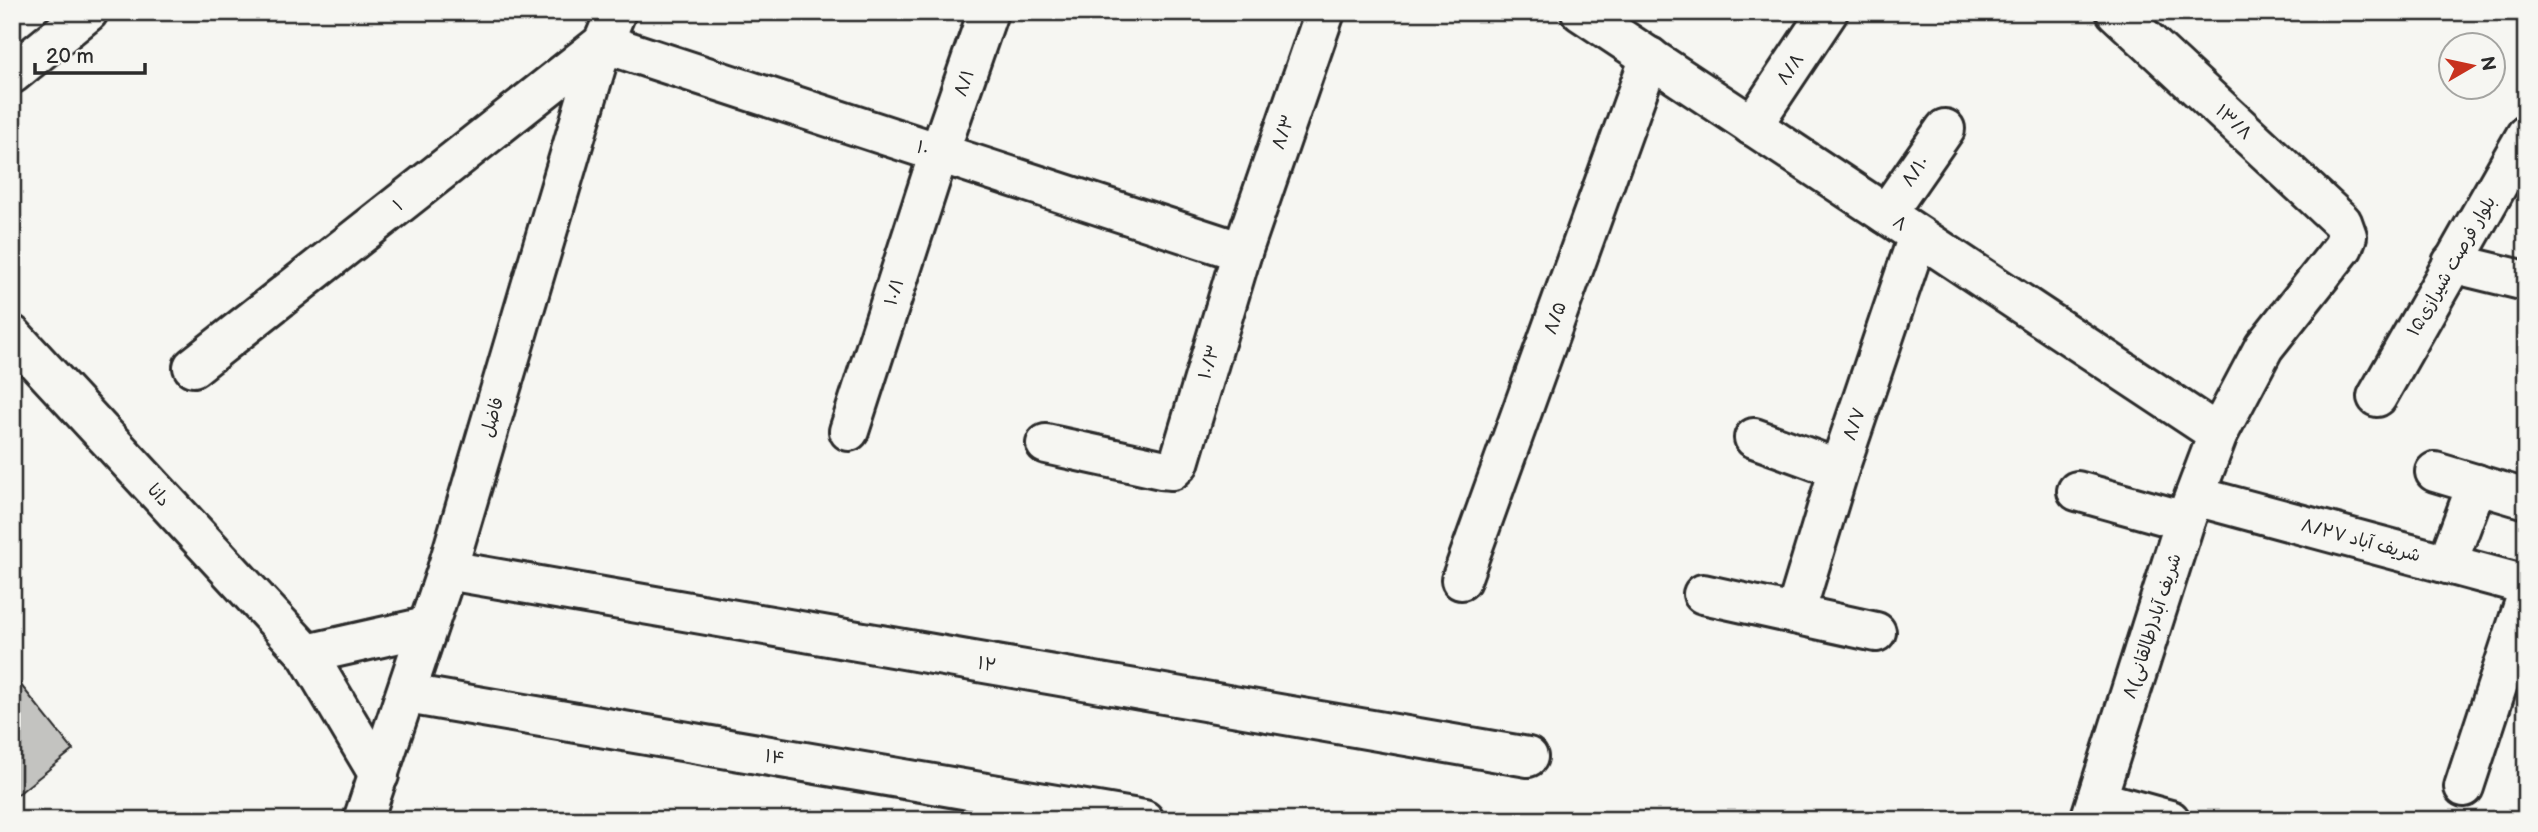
<svg xmlns="http://www.w3.org/2000/svg" width="2538" height="832" font-family="'Balsamiq Sans','Playpen Sans Arabic',sans-serif">
<style>
.building{fill:#c3c3c0;stroke:#2b2b2b;stroke-width:2}
.lines{fill:none;stroke-linecap:round;stroke-linejoin:round}
.minor-casing{stroke:#2b2b2b;stroke-width:44}
.major-casing{stroke:#2b2b2b;stroke-width:44}
.minor{stroke:#f6f6f2;stroke-width:38}
.major{stroke:#f6f6f2;stroke-width:38}
.labels{text-anchor:middle;stroke-width:7;stroke-linejoin:round;paint-order:stroke}
.street-label{font-size:18px;fill:#2b2b2b;stroke:#f6f6f2}
</style>
<rect width="100%" height="100%" fill="#f6f6f2"/>
<filter id="ink" filterUnits="userSpaceOnUse"><feTurbulence type="fractalNoise" baseFrequency=".0143" numOctaves="2"/><feDisplacementMap in="SourceGraphic" scale="14" xChannelSelector="R" yChannelSelector="G"/><feConvolveMatrix kernelMatrix="1 2 1 2 8 2 1 2 1" color-interpolation-filters="sRGB"/></filter>
<g filter="url(#ink)">
<path class="building" d="M12,674L73,750L12,799Z"/>
<g class="lines">
<g class="minor-casing">
<g id="minor">
<path d="M1581,12L2218,434"/>
<path d="M12,74L88,12"/>
<path d="M1752,126L1828,12"/>
<path d="M1886,214L1945,129"/>
<path d="M2452,263L2526,281"/>
<path d="M12,335L307,654L379,775"/>
<path d="M193,367L603,43L1242,252"/>
<path d="M2377,397L2526,135"/>
<path d="M849,431L939,153L988,12"/>
<path d="M1754,438L1839,469"/>
<path d="M1046,444L1161,469L1172,470L1179,463L1242,252L1325,12"/>
<path d="M2435,472L2526,499"/>
<path d="M2077,491L2185,521"/>
<path d="M2195,496L2526,585"/>
<path d="M2447,564L2477,484"/>
<path d="M447,570L1528,757"/>
<path d="M1461,580L1650,57"/>
<path d="M1703,594L1876,632"/>
<path d="M1795,614L1839,469L1918,236"/>
<path d="M307,654L426,627"/>
<path d="M407,694L1144,820"/>
<path d="M2464,787L2526,598"/>
<path d="M2097,800L2170,820"/>
<path d="M2090,820L2185,521L2218,434L2264,347L2343,247L2347,236L2342,222L2116,12"/>
</g>
</g>
<g class="major-casing">
<path id="major" d="M363,820L447,570L603,43L616,12"/>
</g>
<use href="#minor" class="minor"/>
<use href="#major" class="major"/>
</g>
</g>
<g class="labels">
<g class="street-label">
<text transform="translate(1790 69) rotate(-56)" y="6">۸/۸</text>
<text transform="translate(964 83) rotate(-71)" y="6">۸/۱</text>
<text transform="translate(2234 122) rotate(43)" y="6">۱۳/۸</text>
<text transform="translate(1283 132) rotate(-71)" y="6">۸/۳</text>
<text transform="translate(923 148) rotate(18)" y="6">۱۰</text>
<text transform="translate(1915 171) rotate(-55)" y="6">۸/۱۰</text>
<text transform="translate(398 205) rotate(-38)" y="6">۱</text>
<text transform="translate(1900 223) rotate(34)" y="6">۸</text>
<text transform="translate(2451 266) rotate(-60)" y="6">بلوار فرصت شیرازی۱۵</text>
<text transform="translate(894 292) rotate(-72)" y="6">۱۰/۱</text>
<text transform="translate(1555 318) rotate(-70)" y="6">۸/۵</text>
<text transform="translate(1209 362) rotate(-73)" y="6">۱۰/۳</text>
<text transform="translate(492 417) rotate(-73)" y="6">فاضل</text>
<text transform="translate(1854 424) rotate(-71)" y="6">۸/۷</text>
<text transform="translate(159 495) rotate(47)" y="6">دانا</text>
<text transform="translate(2361 540) rotate(15)" y="6">شریف آباد ۸/۲۷</text>
<text transform="translate(2152 626) rotate(-72)" y="6">۸شریف آباد(طالقانی)</text>
<text transform="translate(987 664) rotate(10)" y="6">۱۲</text>
<text transform="translate(775 757) rotate(10)" y="6">۱۴</text>
</g>
</g>
<rect width="2538" height="832" fill="none" stroke="#f6f6f2" stroke-width="42"/>
<rect x="21" y="21" width="2496" height="790" fill="none" stroke="#2b2b2b" stroke-width="2.5" filter="url(#ink)"/>
<g transform="translate(2472 66) rotate(81)"><circle r="33" fill="#f6f6f2" stroke="#a5a5a2" stroke-width="2"/>
<path d="M0-5L12 26L0 18L-12 26Z" fill="#c8321e"/>
<text y="-10" font-size="19" font-weight="bold" text-anchor="middle" fill="#2b2b2b">N</text>
</g>
<path d="M35 63v10h110v-10" fill="none" stroke="#2b2b2b" stroke-width="3.5"/>
<text x="46" y="63" font-size="21" fill="#2b2b2b" stroke="#f6f6f2" stroke-width="5" paint-order="stroke">20 m</text>
</svg>
